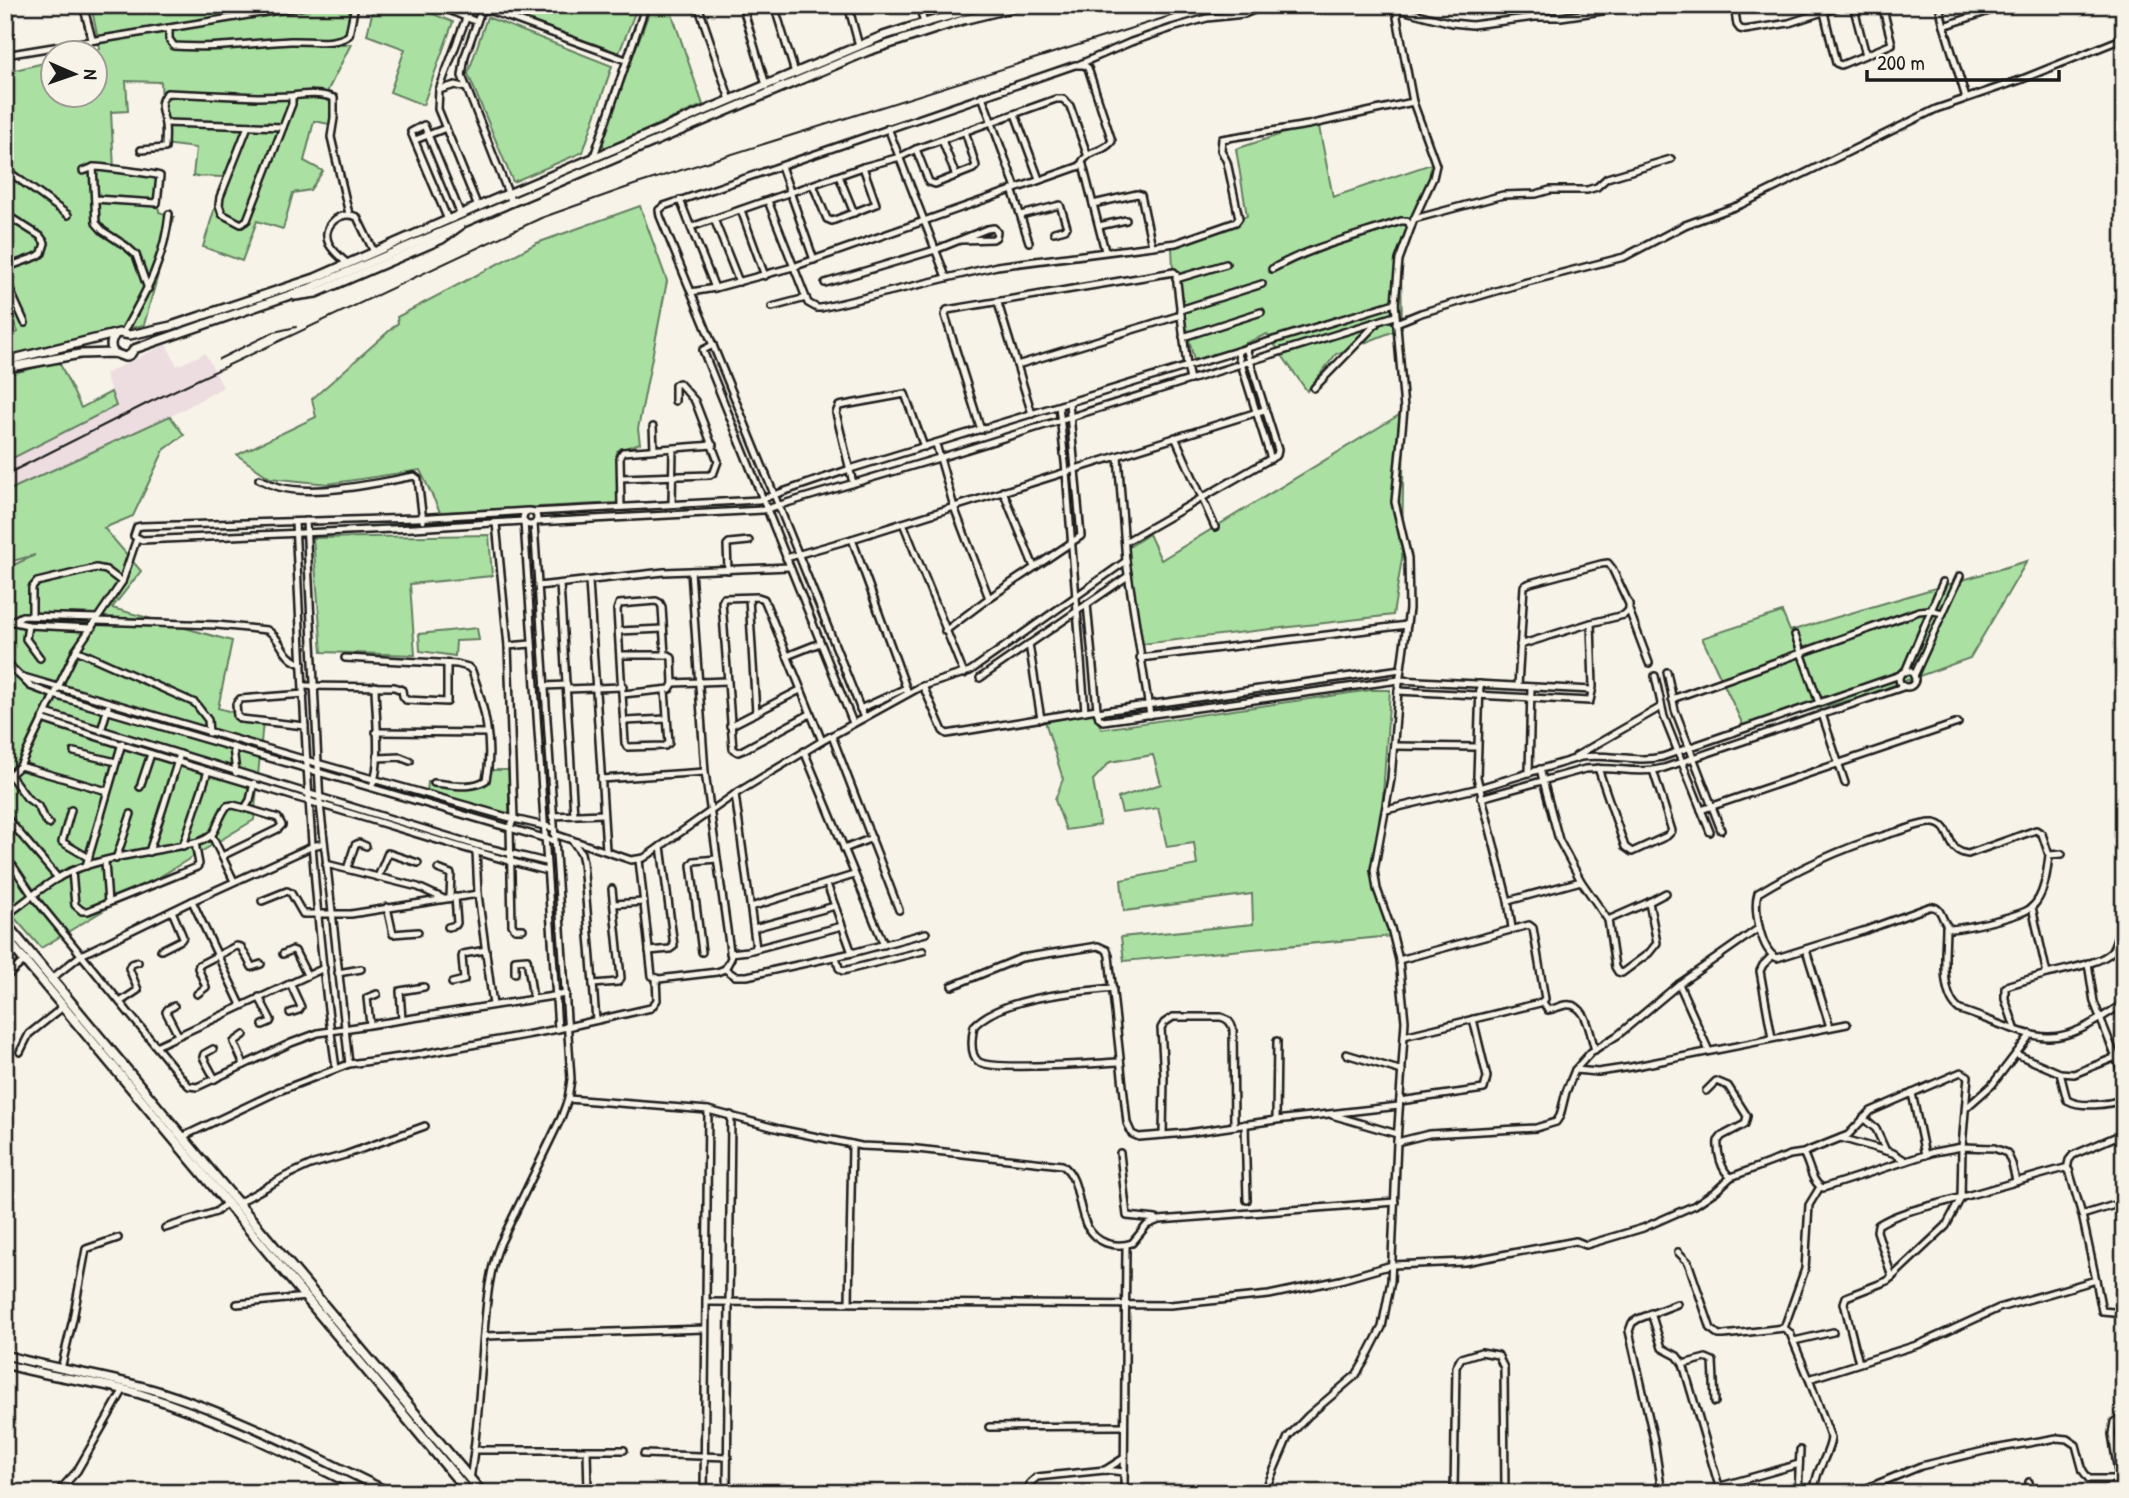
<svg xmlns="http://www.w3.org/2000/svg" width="2129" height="1498" font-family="'Patrick Hand',sans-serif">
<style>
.built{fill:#eddde0}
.green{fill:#abe0a3;stroke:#647e60;stroke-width:2}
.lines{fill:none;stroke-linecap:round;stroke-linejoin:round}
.minor-casing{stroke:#1c1c1c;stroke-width:10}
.tertiary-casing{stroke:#1c1c1c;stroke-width:12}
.secondary-casing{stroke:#1c1c1c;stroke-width:13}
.minor{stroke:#f7f3e8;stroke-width:5}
.tertiary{stroke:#f7f3e8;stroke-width:7}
.secondary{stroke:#f7f3e8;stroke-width:8}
.rail{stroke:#1c1c1c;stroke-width:2}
</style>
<rect width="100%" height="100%" fill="#f7f3e8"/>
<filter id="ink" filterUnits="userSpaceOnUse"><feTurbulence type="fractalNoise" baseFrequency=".0143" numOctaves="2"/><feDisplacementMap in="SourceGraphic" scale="14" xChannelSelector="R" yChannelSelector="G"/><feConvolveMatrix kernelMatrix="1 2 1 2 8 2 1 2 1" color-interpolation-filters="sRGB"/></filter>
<g filter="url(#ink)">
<path class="built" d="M166,344L177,366L205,353L223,387L177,413L5,494V462L116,406L105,374Z"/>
<g class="green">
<path d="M91,5H358L343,44H351L328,90L334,125L314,121L304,161L323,171L310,190L293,193L283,229L257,221L242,261L203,247L224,177L193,176L196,148L164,144L161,82L126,81L128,111L111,112L114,169L156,172L159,212L174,217L144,325L5,357V340L18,332L5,300V70L7,72L52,61V94H94V52H86L100,49Z"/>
<path d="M374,5H411L453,22L423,105L390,92L405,49L367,35Z"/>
<path d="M487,5H638L619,53Z"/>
<path d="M652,5H669L703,105L605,148L601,141Z"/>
<path d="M487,17L612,66L583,152L513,182L468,74Z"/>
<path d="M1318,122L1333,197L1437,162L1401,262L1402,328L1336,354L1307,391L1267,334L1195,365L1173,269L1172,247L1247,216L1236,149Z"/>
<path d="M640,206L667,281L638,429L640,443L617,451V503L440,512L420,470L328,484L270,478L237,455L316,417L312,399L398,323L397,317L537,243Z"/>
<path d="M59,362L81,408L111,392L116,406L5,462V375Z"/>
<path d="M1404,412L1402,558L1393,615L1142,644L1123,551L1149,534L1161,560Z"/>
<path d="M170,416L184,435L164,450L133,516L104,528L141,571L112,608L232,641L218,708L263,721L254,820L41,948L5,907V569L35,555L5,563V492Z"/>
<path d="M489,535L492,576L410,584L415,655L322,652L313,538Z"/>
<path d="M2027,561L1970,658L1855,699L1744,727L1702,638L1782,612L1790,631Z"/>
<path d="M477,628L479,640L456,641L455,656L420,651L419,634Z"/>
<path d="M1371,690H1390L1382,810L1373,865L1392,936L1124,961L1121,937L1253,924L1252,894L1124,911L1121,880L1197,865L1194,843L1167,847L1158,808L1122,813L1118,798L1161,784L1153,755L1110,762L1093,780L1100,825L1066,830L1055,800L1063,779L1044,718L1092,712L1102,729Z"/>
<path d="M485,770H509V815L427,792L428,782L481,781Z"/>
</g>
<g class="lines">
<g class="minor-casing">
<g id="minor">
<path d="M83,5L92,39"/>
<path d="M310,5L169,28V39L174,46C213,49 250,43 290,41C307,40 335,46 349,35L355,5"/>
<path d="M437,5L477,22"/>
<path d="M471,5L439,90L438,109L478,207"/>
<path d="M483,5L465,56L462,76L512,203"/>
<path d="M698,5L730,100"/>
<path d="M742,5L766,85"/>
<path d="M774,5L795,73"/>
<path d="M848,5L859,46"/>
<path d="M919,5L924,23"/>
<path d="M1382,5L1452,23L1472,25L1535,17H1561L1643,5"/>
<path d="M1734,5L1737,25L1740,29L1745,30L1789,23L1844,5"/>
<path d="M1853,5L1866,55"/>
<path d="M1939,5L1944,26L2007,5"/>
<path d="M483,8L626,60"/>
<path d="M1824,12L1836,63L1841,65L1892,44L1882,5"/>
<path d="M1944,26L1966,98"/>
<path d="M5,55L169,28"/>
<path d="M1080,64L1131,42L1172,28L1207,18L1244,14L1266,5"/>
<path d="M439,90L455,85L466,88"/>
<path d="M982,96L1016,188"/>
<path d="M1015,114L1039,179"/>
<path d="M165,123L283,127"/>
<path d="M248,126L220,197L219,205L222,214L241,224L247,220L292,104V96C307,94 320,93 334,98V118L331,137L349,214"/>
<path d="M888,128L946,277"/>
<path d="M415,140L446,128"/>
<path d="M942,140L956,176"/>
<path d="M916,149L929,182L935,184L973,169L976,166L965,131"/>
<path d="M141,150L165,148C165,141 166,133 165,125C164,113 156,103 167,93L258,97L292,96"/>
<path d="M593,159L646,5"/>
<path d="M1083,165L1105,251"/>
<path d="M781,166L814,260"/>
<path d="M93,167L96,223L103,231L126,246L136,255L148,289"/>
<path d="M5,169L68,215"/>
<path d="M83,171C87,170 91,168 95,167C101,167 156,174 160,176L157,203L95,199"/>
<path d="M839,176L854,213"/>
<path d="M813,185L827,219L832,221L876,204L863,167"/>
<path d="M1012,189L1029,242"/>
<path d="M680,200L715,288"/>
<path d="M768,201L808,303L817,308H821L997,266L1176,243L1236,222L1239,218L1227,162L1221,150L1222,139L1308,125L1413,102"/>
<path d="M1093,204L1137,194L1141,195L1152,246"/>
<path d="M741,210L765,276"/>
<path d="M5,214L40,236L45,243L42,253L38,256L5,268"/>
<path d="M1021,215L1060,205L1067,227L1065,229L1054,232"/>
<path d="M714,219L739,282"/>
<path d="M1414,219L1503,195L1536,194L1550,190H1587L1597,187L1607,178L1671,159"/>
<path d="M448,220L411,132L424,125L461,215"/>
<path d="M1099,226L1126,220"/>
<path d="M691,227L863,167L900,157L916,149L1056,99H1063L1070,106L1087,154"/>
<path d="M348,264C342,259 333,251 329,244C320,226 341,209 357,217L374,252"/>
<path d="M1272,269C1313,246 1358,236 1401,221H1407L1411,227"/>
<path d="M5,279L25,323"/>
<path d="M1176,279L1226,264"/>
<path d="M825,283L935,250L987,229L994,228L997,232L996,237L993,239L961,240"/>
<path d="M691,292L715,288L793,267L1083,165L1081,164C1088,149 1104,153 1112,141L1088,68L1084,65H1075L664,206L659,210L660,216C728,383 798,550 864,718"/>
<path d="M998,303L1032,414"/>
<path d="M772,307L806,298"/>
<path d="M1180,310L1262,284"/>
<path d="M1396,323L1421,313L1527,282L1624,257L1685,225L1740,205L1936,109L2020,80L2124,38"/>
<path d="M123,333C146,292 164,261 169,214"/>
<path d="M1183,337L1261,312"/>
<path d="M713,345L703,350L704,353L853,723"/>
<path d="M1237,351L1271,459"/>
<path d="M1017,365L1181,315"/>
<path d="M1314,388L1376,324"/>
<path d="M1059,406L1066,472L1085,711"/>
<path d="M653,427L654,449"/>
<path d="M981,430L945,315L947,310L1174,272L1176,274L1187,366L1190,380"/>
<path d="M1175,437L1215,527"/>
<path d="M936,444L954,507L989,598"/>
<path d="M1118,456L1126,561L1150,715"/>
<path d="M621,478L710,475L714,472L718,461L695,401L679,383L675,385V401"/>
<path d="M259,479C265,482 272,485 279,487C315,497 377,483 414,476L418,479L423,521"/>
<path d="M853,483L836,413L839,406L905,394L924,447"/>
<path d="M1003,491L1034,567"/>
<path d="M672,504L673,449"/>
<path d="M621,506L620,456L623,452L713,445"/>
<circle cx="530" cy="518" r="7"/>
<path d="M533,512L759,500L850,469L1395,303"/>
<path d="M306,521L320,804L349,1064"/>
<path d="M523,521L414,528L142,540L134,536L137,527L142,526L416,518L528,511"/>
<path d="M295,522C304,704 309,887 336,1068"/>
<path d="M524,522L558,1029"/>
<path d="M536,522L763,510L939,458L1395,316"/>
<path d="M496,523L508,646L514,819L510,827L512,925L515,929H523"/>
<path d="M903,523L964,674"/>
<path d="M852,539L908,693"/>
<path d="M1125,542L1277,455L1278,450L1246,348"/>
<path d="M786,558L852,539L1264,410"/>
<path d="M728,570L727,545L729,543L749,541"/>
<path d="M589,581L606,850"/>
<path d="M560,584L574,815"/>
<path d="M538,586L664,572L789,567"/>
<path d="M749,598L756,713"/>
<path d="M1087,604L1097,709L1099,718L1103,721L1399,680L1592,690"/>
<path d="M32,616V588L37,582L96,568L106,570L122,582"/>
<path d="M10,621L28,625L92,628"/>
<path d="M96,621L217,625L267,630C283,639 281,658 302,664"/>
<path d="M5,625L22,616L98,618"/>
<path d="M28,625L26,639L40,658"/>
<path d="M619,631L663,629"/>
<path d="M945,631L989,598L1081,536L1069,403"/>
<path d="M1795,635L1819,703"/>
<path d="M1029,644L1041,719"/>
<path d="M1520,645L1591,623L1624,615L1629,610"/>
<path d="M508,646L531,644"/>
<path d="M76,650L195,703L208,720L209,733"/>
<path d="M621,655H669L672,658L673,684L670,689L623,694"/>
<path d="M665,655L662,607L660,603L656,601L619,604L617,610L625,743L627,747L665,746L669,743L665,690"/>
<path d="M787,656L820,643"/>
<path d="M345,658L457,664L468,667L472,671C484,705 494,744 486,780C471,790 450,784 434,783"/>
<path d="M1140,658L1407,625"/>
<path d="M5,661L30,686L54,695L554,841"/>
<circle cx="1907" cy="679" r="8"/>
<path d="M1667,672L1675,710L1721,830"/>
<path d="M1905,672L1943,582"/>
<path d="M20,676L306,760L514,819L553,828"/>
<path d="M1655,676L1664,717L1710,832"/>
<path d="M1914,676L1960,576"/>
<path d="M980,678L1128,576"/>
<path d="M673,683L727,681"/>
<path d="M1480,684L1477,777L1508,901L1512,928"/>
<path d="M304,686L394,687L402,690L403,696L406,700L447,702V664"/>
<path d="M544,686L567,685"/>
<path d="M923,686L943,731L947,734L1097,709"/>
<path d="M1518,686L1524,586L1530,583L1601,564L1608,563L1612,568L1629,604V610L1649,663"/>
<path d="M567,689L623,687"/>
<path d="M1398,691L1590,701L1593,687L1591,623"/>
<path d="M304,694L240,699L236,704L237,716L241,719L305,726"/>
<path d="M1672,699L1919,611L1929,610L1943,613"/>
<path d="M860,709L906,688"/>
<path d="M1097,712L1401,669"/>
<path d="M46,713L476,845L546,862"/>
<path d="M810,714L743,750L738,752L733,749L722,602L724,598L758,597L764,599L822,741"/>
<path d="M1822,714L1845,783"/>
<path d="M42,719C135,750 228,777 322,805C397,827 471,852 547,871"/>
<path d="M625,721L667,719"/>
<path d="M730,726L800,690"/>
<path d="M101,731L108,707"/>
<path d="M376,732L487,733"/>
<path d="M832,736L899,910"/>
<path d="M1394,746L1477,747"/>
<path d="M233,747L236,773"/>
<path d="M804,751L884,945"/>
<path d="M74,752L116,762"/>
<path d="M1576,756L1661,707"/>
<path d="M378,758L400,757L410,761"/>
<path d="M20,766L107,791"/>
<path d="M1598,768L1625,847L1632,852L1667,836L1672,831L1653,770"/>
<path d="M1540,769L1559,840L1581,881L1608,920L1649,902L1666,893"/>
<path d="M1529,773L1531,687"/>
<path d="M10,775L27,798L38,806L43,817L49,824"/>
<path d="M5,779L20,766L76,650L122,582L137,538"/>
<path d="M601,779L705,772"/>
<path d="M140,787L151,754"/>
<path d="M371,787C383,769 375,710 375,686"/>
<path d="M735,794L756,948"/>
<path d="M1481,798L1585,769C1612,766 1637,775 1664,768L1903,687"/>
<path d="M71,810L62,842L89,858"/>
<path d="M1386,810L1479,788L1581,757C1608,753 1635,763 1662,757L1900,675"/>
<path d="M1701,810L1958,723"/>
<path d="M5,816L58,878"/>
<path d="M552,816L603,814"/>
<path d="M554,834L631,860L644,858L735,794L822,741L920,687L970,671L1126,561"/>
<path d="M212,836L234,881"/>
<path d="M572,840L581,853L583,862L596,1020"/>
<path d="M183,846L208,771"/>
<path d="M844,849L872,838"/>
<path d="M476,851L478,894L493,1005"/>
<path d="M149,852L180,754"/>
<path d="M2049,855C2047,871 2045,895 2032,907C2023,916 1965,928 1951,929C1940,923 1944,905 1929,907L1866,930L1777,958C1761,951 1753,909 1758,893C1804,865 1851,844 1903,830C1912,827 1924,822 1934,823C1954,826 1944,851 1968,854L2036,830L2042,834L2049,855L2062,854"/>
<path d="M222,856L278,829L282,825L278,818L245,808"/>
<path d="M116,859L131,814"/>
<path d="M639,860L652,976L659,979L717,972L725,969L731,958L705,772L691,571"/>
<path d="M105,862L108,903"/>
<path d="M326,864L418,887L442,898"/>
<path d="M5,865L10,864L13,866L33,896L186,1083L189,1086L197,1087L291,1043L318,1033L566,994"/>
<path d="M86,866L122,743"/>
<path d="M347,869L355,845L359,843L366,846"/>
<path d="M438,869L451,874L450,897"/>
<path d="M72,871L75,905L82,911H88L197,867L199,864L195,843"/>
<path d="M378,877L388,853L418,863"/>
<path d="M827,884L852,953"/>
<path d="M192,901L241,1005"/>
<path d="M262,901L287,891L291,893L303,914H351L478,894"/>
<path d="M1508,901L1581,881"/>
<path d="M614,904L643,902"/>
<path d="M387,907L393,934L418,932"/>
<path d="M751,907L854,875"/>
<path d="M2032,907L2047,974C2062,970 2104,963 2112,951C2117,942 2116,933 2124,925"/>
<path d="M5,916C23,904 40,888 58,878C90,858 156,851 195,843C221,836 213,825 227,806L233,805L245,808L250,800L254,783"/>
<path d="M1608,920L1615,967L1618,972L1622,973L1649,953L1657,943L1649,902"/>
<path d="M448,927L456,925L457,923L455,897"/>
<path d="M1946,927C1946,949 1939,996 1960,1010C1984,1017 2027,1038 2049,1037C2076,1037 2102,1017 2124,1003"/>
<path d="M754,928L835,906"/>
<path d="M161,950L181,940L183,937L172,911"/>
<path d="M1806,950L1830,1027"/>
<path d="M649,951L670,949L674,946L661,846"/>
<path d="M702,952L691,865L694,861L717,859"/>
<path d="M730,953L748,951L842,926"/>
<path d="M283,954L292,950L295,951L307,975"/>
<path d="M836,957L839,968L843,971L923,951"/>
<path d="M1399,960L1529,925L1533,928L1545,999L1540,1003L1404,1036"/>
<path d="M2088,963L2094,1002L2120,1068"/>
<path d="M725,969L735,976H747L852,953L926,933"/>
<path d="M338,973L361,969"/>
<path d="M515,973V960L527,959L533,999"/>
<path d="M5,978L25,960"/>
<path d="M50,980L81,955L192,901L313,846L324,843"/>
<path d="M290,983L301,1007L299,1010L290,1013"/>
<path d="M452,983L464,980L462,957L463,954L486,950"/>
<path d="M593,984L618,982L621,978L612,889"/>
<path d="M1679,984L1709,1051"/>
<path d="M952,986L1021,958L1098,946L1107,950L1109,956L1127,1123L1132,1134L1139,1137L1187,1133L1276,1120L1399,1106"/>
<path d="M1113,988C1074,992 1002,997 974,1026C972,1036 969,1055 979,1062C994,1071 1097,1063 1120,1062"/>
<path d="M197,994L206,987L198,968L199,965L236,946L241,947L252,967L261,964"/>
<path d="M259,997L271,1020L270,1022L263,1025"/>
<path d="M120,1002L138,990L129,968L131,964L138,962"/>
<path d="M1543,1002L1548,1010C1554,1009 1560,1006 1565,1005C1587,1001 1590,1035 1595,1050"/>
<path d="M174,1006L168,1009L166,1012L178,1035"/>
<path d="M402,1019L400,991L424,987"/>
<path d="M370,1024L367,998L377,994"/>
<path d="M2015,1028L2005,999V988L2009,985L2047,974"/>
<path d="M244,1035L234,1042L244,1065"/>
<path d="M1772,1038L1760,971L1763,965L1772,956"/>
<path d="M156,1046L324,968"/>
<path d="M213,1049L204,1054L203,1057L215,1079"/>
<path d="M20,1052L29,1034L63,1007"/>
<path d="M1346,1054L1402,1071"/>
<path d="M2016,1054L2060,1073L2074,1074L2116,1057"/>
<path d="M1575,1070L1598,1072L1631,1067L1847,1024"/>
<path d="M2060,1073L2067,1100C2081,1108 2108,1105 2124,1099"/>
<path d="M1706,1091L1716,1081L1728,1086L1747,1116L1745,1124L1722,1136L1718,1141C1717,1152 1721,1171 1731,1177L1790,1155L1803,1153L1848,1135L1871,1111L1961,1072L1968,1076L1962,1147L1934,1152L1823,1188C1811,1183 1810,1164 1803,1153"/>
<path d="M1912,1093L1925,1155"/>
<path d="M568,1099L708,1110L779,1129L861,1146L908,1148L1062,1165C1087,1182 1071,1230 1106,1243C1115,1246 1123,1246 1132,1243L1147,1225L1159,1220L1395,1202"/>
<path d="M1400,1101L1484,1089L1487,1077L1473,1019"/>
<path d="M1966,1108L1992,1085L2031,1034"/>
<path d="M1332,1115L1397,1134"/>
<path d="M1863,1118L1876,1129L1886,1151"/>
<path d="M1276,1120L1277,1041"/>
<path d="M1245,1124L1247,1200"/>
<path d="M1163,1135L1164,1077L1161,1028L1164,1023L1173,1017H1221C1228,1019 1231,1022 1233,1029L1234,1126"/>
<path d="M182,1137L279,1091L349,1064L422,1054L558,1029L651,1008L657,1000L656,978"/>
<path d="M1841,1138L1893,1153L1906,1161"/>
<path d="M1397,1142L1429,1134L1536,1128L1556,1122L1560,1116L1566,1092L1575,1070L1591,1052L1618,1035L1679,984L1759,928"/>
<path d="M1120,1153L1127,1216L1156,1219"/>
<path d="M2067,1169L2069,1160L2073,1155L2124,1133"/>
<path d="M238,1203L286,1176L310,1165L345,1155L425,1126"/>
<path d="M2082,1215L2124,1202"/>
<path d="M165,1228L216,1212L228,1202"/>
<path d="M1678,1252L1688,1262L1711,1329L1719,1335H1724L1784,1328L1790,1333L1809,1379"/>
<path d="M1892,1277L1946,1226L1961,1198L1962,1147L1994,1148L2007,1153L2012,1164L2016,1181"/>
<path d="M2096,1280L2102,1311L2124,1313"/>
<path d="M706,1302L1170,1305L1269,1295L1340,1280L1392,1265L1465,1262L1576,1241L1586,1245L1643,1228L1695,1205L1717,1190L1731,1177"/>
<path d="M849,1302L852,1144"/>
<path d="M237,1304L306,1297"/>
<path d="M1651,1313L1662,1348L1677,1356L1683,1364L1721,1493"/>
<path d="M1784,1328L1805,1269L1809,1205L1820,1187"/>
<path d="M484,1336L705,1329"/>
<path d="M1794,1341L1833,1332"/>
<path d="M1683,1364L1706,1358L1713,1361L1715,1402"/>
<path d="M61,1369L73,1319L86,1249L118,1238"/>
<path d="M2124,1416L2114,1422L2112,1434L2119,1479H2124"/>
<path d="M989,1427L1124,1426"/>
<path d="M475,1450H624"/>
<path d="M587,1450L588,1493"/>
<path d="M644,1454L728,1457"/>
<path d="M1105,1470L1124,1458"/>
<path d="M470,1480C477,1435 480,1390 483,1345C486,1311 487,1276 500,1244L561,1118L568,1099L571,1079L534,524"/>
<path d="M1721,1486L1799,1464"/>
<path d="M57,1493L77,1471L124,1389"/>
<path d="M704,1493L708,1110"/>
<path d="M727,1493L731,1115"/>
<path d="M1030,1493V1483L1037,1477L1105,1470L1124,1472"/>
<path d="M1124,1493L1126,1246"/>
<path d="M1264,1493L1288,1437L1308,1416L1356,1375L1364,1362L1382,1327L1391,1281L1397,1142L1405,1021L1399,960L1391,928L1377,889L1374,870L1391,779L1398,691L1409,609L1408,558L1395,502L1404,409L1395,303L1399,260L1414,219L1433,178L1436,165L1413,102L1397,17L1398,9"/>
<path d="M1454,1493L1456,1367L1461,1358L1481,1352L1498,1355L1504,1368L1505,1493"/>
<path d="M1662,1493L1654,1440L1629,1331L1632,1323L1638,1319L1677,1304"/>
<path d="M1798,1493L1800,1450"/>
<path d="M1814,1493C1815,1469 1829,1456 1831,1438L1809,1379L1920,1344L1999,1308L2096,1280L2082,1215L2069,1170L2065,1168C2028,1178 1992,1189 1955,1199C1930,1207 1901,1210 1878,1225L1877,1231L1892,1277L1887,1281L1846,1297L1844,1303L1859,1363"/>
<path d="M1855,1493L1921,1466L1988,1450L2057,1438L2067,1439L2076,1445L2083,1471L2089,1479H2119"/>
<path d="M2029,1493V1482"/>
</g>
</g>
<g class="tertiary-casing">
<g id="tertiary">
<path d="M295,296L316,293L442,239L460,226"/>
<path d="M114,353C110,348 110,341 115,335"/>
<path d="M5,361L119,333L130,335L171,326L315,278L491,201L880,37L924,23L988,5"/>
<path d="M5,368L80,354L114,353L125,357L131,354L134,349L310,288L868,51L963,20L1024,5"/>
<path d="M5,1355C57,1370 110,1376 161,1392C241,1417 316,1457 391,1493"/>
<path d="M5,1364C49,1378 96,1380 140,1394C220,1419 295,1457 370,1493"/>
</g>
</g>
<g class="secondary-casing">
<g id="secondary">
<path d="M5,923L209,1169L482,1493"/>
<path d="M5,937L469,1493"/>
</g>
</g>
<use href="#minor" class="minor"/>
<use href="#tertiary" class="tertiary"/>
<use href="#secondary" class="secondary"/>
<g class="rail">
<path d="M219,359L274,332L296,327"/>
<path d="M5,475L150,402L541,218L634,185L1205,5"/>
</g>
</g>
</g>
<rect width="2129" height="1498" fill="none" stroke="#f7f3e8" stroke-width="28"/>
<rect x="14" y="14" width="2101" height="1470" fill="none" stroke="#1c1c1c" stroke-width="2.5" filter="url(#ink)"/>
<g transform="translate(74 74) rotate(92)"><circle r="33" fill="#f7f3e8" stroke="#9f9d96" stroke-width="2"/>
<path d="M0-5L12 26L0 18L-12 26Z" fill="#1c1c1c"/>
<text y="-10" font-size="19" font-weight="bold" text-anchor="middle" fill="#1c1c1c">N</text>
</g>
<path d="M1867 70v10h192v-10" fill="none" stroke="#1c1c1c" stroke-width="3.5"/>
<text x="1877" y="70" font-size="21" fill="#1c1c1c" stroke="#f7f3e8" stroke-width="5" paint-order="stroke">200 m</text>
</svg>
